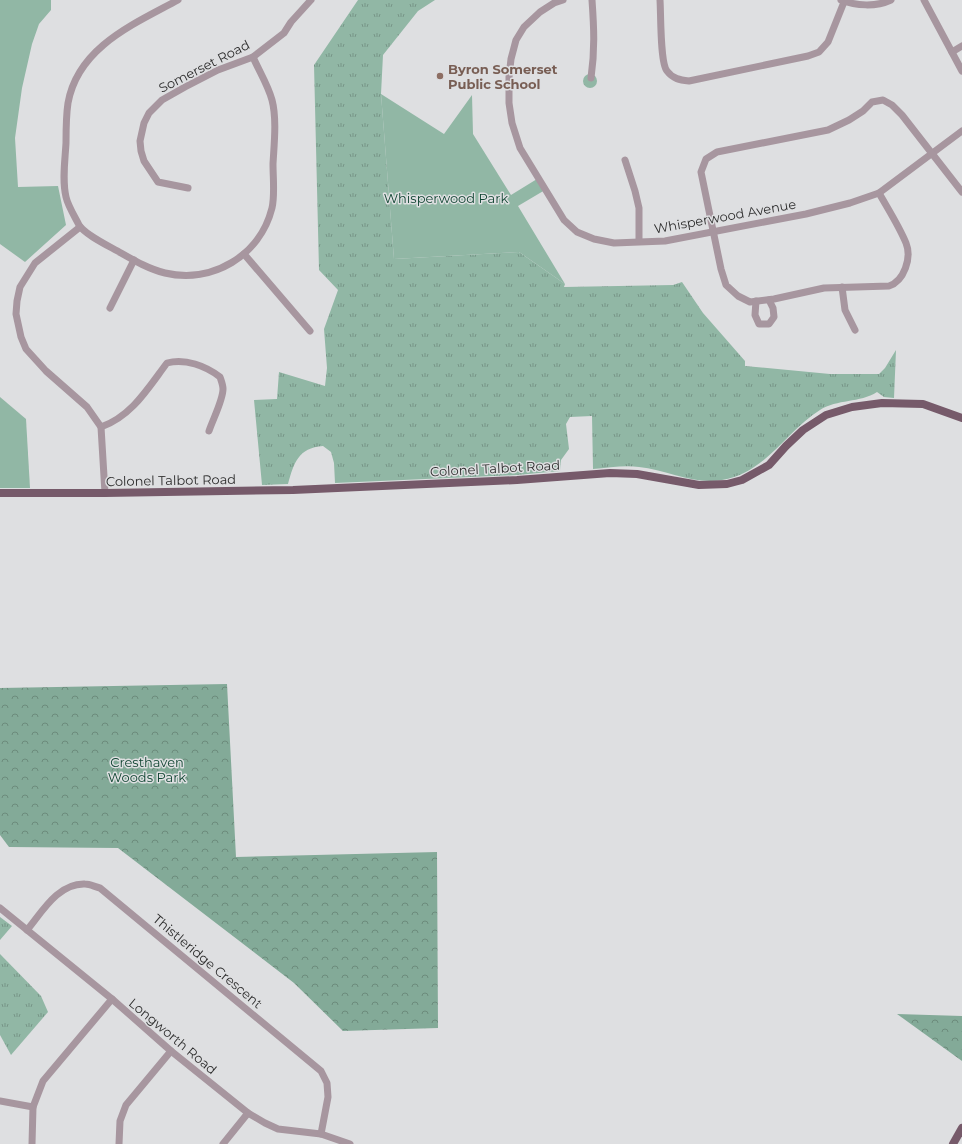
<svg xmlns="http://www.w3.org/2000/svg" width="962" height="1144" font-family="Montserrat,sans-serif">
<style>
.grass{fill:url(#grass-tufts)}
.forest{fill:url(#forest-crowns)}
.green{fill:#91b7a5}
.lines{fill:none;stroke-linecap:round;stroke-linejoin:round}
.minor{stroke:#a7969f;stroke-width:7}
.major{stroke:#765a6a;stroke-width:8}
.education-dot{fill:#8d6e63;stroke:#dedfe1;stroke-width:1.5}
.labels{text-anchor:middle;stroke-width:3;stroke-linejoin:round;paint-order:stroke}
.street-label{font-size:13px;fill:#2d2d2d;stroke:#dedfe1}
.education-label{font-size:13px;font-weight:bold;fill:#785e54;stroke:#dedfe1;text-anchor:start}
.park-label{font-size:13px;fill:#104532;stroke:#dedfe1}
</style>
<defs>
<pattern id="grass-tufts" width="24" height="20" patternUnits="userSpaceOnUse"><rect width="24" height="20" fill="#91b7a5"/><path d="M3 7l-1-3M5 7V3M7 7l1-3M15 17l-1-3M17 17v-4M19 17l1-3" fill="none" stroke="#779587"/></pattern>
<pattern id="forest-crowns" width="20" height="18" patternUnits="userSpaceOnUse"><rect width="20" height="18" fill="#83aa98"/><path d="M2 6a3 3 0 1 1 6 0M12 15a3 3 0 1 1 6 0" fill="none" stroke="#6c8b7c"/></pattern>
</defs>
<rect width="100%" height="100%" fill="#dedfe1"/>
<g class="grass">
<path d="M358,0H435L418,11L383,55L381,94L394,259L519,252L565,284L564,287L673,285L682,282L703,313L745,361V366L830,374H879L885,368L896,350L894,398L884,397L877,392C860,403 837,399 820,410C785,432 766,473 722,480C694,485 667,470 639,467C624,465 608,468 593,469L592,416L570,417L566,424L569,449L561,460L560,471L517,475L335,483L334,463L331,452L323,446C298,448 294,463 288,484L262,485L254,400L277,399L279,372L325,386L327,368L324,329L338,290L319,270L314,65Z"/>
<circle cx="590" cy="81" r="7"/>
<path d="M0,917L12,926L0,940Z"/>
<path d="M0,954L41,996L48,1012L11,1055L0,1035Z"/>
</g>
<g class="forest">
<path d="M227,684L236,857L437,852L438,1028L343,1031L294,983L118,848L9,847L0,835V688Z"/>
<path d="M897,1014L962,1016V1061Z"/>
</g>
<g class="green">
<path d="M0,0H51V10L39,24L32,44L22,88L15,138L18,187L58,186L66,225L25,262L0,244Z"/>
<path d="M381,94L444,134L472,95L473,134L511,195L537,179L545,190L518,206L565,284L519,252L394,259Z"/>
<path d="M0,397L26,419L30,488H0Z"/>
</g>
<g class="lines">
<g class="minor">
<path d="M178,0C134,24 78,47 68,103C66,116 66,130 66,143C65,161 62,180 66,197C68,206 75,217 79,225C85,235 111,247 121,253C135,261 149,269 165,273C212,284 260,256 272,208C275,196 273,178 273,164C274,145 277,119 272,100C268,85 259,71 253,57"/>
<path d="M563,0L554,3L540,12L524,27L516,40L511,59L509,77V103L512,123L520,148L564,220L577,232L594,239L614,243L665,241L806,214L850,203L879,193L962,131"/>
<path d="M660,0C661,14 660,63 667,71C673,79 680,80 689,81L808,56L819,52L828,42L844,2"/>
<path d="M841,0C856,6 876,7 891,0"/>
<path d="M924,0L962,71"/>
<path d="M952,52L962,46"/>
<path d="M591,78C595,50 594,28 592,0"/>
<path d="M625,160L635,191L639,208V241"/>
<path d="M188,188L158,182L144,161L141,151L140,141L144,123L149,113L162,100L185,87L218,70L253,57L284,33L291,22L311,0"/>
<path d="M879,193C888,209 899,226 906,243C912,258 904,281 889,286L824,288L774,299L750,302L738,296L726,285L721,269L701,172L706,159L717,152L828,130L849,120L863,111L872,102L883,100L892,105L902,115L962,192"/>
<path d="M80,227L35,263L20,287L17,301L16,314L21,337L26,349L46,371L87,407L101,427L105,493"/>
<path d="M244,254L310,331"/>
<path d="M842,287L845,310L855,330"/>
<path d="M756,301L755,315L759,324H769L774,317L773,308L769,300"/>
<path d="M110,308L134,260"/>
<path d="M101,427C132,416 148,388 167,363C185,358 206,366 220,377C221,380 223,385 223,389C223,400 213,419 209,431"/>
<path d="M0,908L112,999L171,1051L248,1113L265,1123L278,1129L321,1134L350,1144"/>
<path d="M27,930C42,912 58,883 85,884C90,884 95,887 100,888L321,1071L327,1083L328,1097L321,1134"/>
<path d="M0,1101L33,1107"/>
<path d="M32,1144L33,1107L43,1081L112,999"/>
<path d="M119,1144L120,1121L126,1105L171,1051"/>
<path d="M223,1144L248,1113"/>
</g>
<g class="major">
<path d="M0,493H105L293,490L517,480L610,473L637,474L699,485L727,484L742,480L769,465L786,446L803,430L826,415L852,407L882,403L923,404L962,418"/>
<path d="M953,1144L962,1128"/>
</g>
</g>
<circle class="education-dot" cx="440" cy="76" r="4"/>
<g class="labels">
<g class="street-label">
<text transform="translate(204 66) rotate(-27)" y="5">Somerset Road</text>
<text transform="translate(725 216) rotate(-10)" y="5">Whisperwood Avenue</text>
<text transform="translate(495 468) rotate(-3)" y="5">Colonel Talbot Road</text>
<text transform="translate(171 480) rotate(-1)" y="5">Colonel Talbot Road</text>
<text transform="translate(208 961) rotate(40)" y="5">Thistleridge Crescent</text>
<text transform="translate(173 1036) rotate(40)" y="5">Longworth Road</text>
</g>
<g class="education-label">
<text x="448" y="74">Byron Somerset<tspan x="448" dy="15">Public School</tspan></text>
</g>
<g class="park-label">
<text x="446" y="203">Whisperwood Park</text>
<text x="147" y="767">Cresthaven<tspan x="147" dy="15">Woods Park</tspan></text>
</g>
</g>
</svg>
